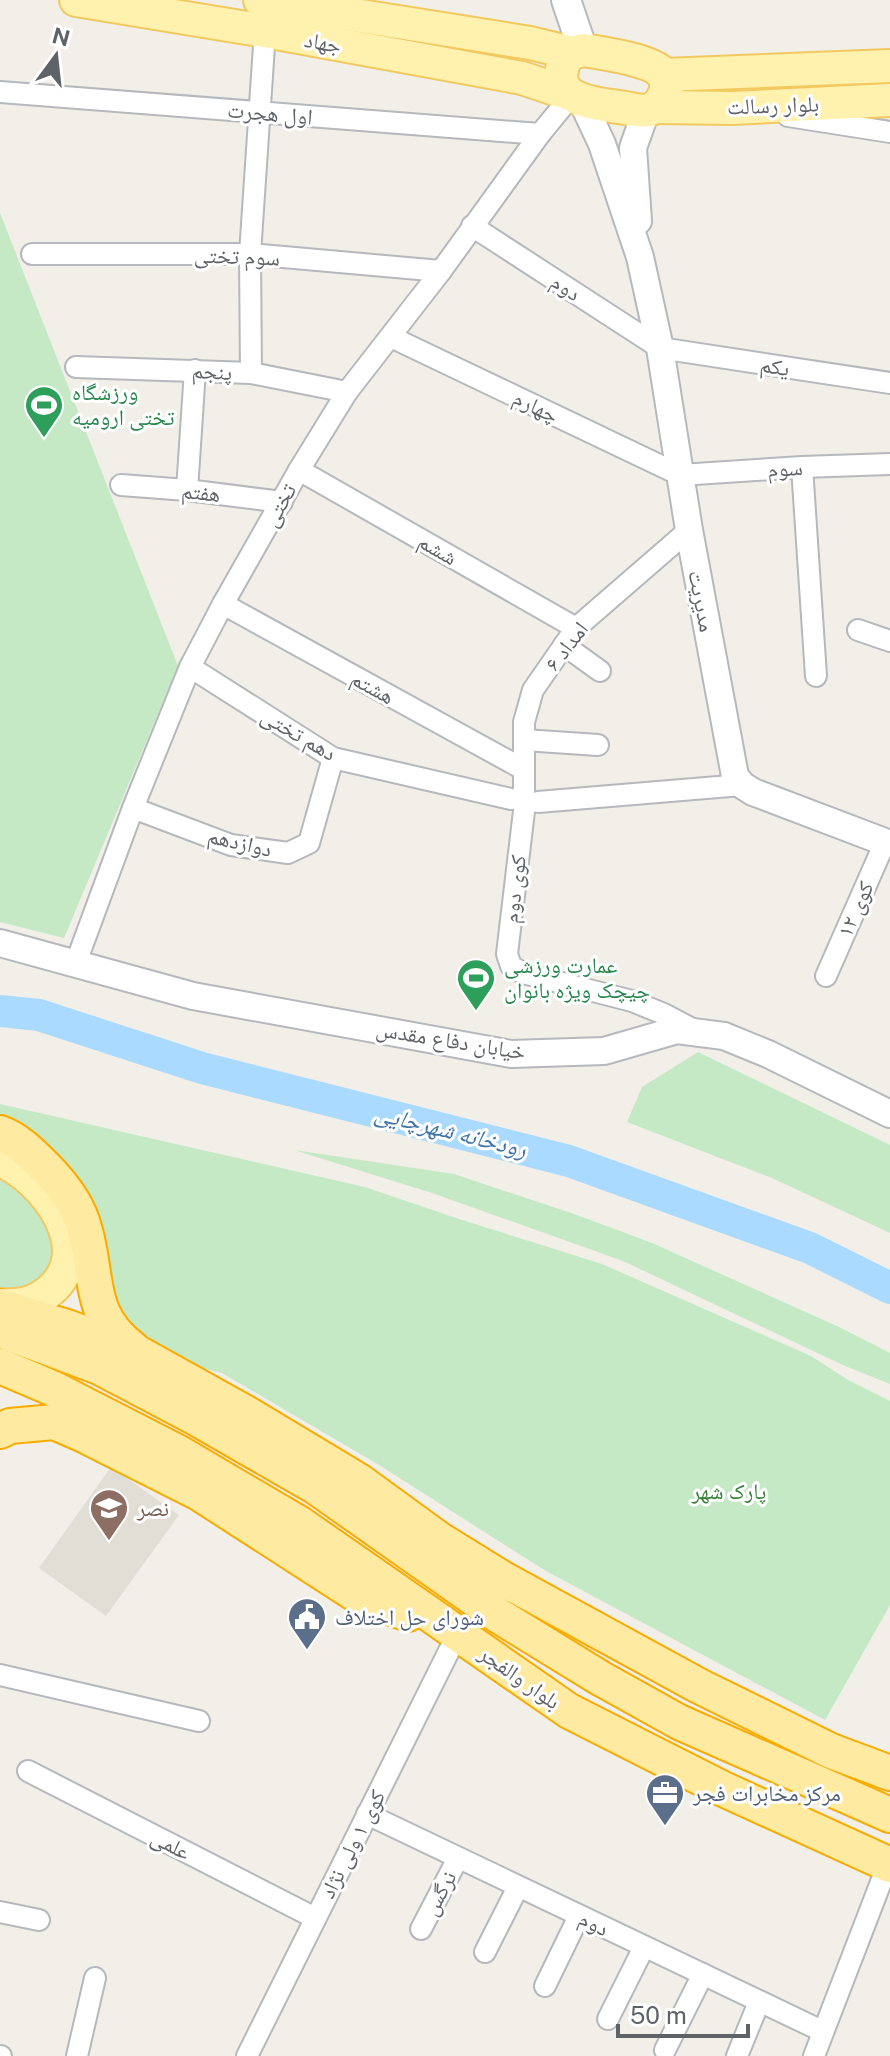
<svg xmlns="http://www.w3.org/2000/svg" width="890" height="2056" font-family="'Public Sans','Noto Naskh Arabic',sans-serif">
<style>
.education{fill:#e1ded6}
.green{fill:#c5e8c5}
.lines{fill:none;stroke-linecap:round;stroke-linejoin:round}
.river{stroke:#aadaff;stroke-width:32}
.minor-casing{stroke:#b5b8bc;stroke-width:24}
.tertiary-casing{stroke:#b5b8bc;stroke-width:30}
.secondary-casing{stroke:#b6babf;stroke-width:32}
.primary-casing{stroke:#f2c960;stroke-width:36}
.trunk-casing{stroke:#f9ab00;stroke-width:38}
.minor{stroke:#fff;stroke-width:20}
.tertiary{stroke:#fff;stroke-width:26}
.secondary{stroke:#fff;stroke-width:28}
.primary{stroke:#fff2af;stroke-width:32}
.trunk{stroke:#feeaa1;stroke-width:34}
.labels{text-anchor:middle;stroke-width:6;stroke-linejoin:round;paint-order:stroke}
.street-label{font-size:22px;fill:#5f6368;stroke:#fff}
.leisure-label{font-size:22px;fill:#27864d;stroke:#fff;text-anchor:start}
.park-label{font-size:22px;fill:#348238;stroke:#fff}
.education-label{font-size:22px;fill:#785e54;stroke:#fff;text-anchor:start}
.service-label{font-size:22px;fill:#4e5e75;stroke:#fff;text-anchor:start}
.water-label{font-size:24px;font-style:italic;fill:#4174aa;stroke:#fff}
</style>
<rect width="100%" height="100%" fill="#f1efe8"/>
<path class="education" d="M111,1467L179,1515L106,1616L39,1568Z"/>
<g class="green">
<path d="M0,213L178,666L64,938L0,922Z"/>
<path d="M698,1052L890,1145V1233L772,1178L627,1122L642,1087Z"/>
<path d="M0,1104L365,1187L462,1220L602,1264L811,1356L848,1380L890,1401V1605L825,1720L546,1571L379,1465L222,1373L184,1364L127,1329L0,1117Z"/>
<path d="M294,1150L454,1174L577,1215L652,1243L839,1327L890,1353V1384L845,1366L623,1261L432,1193Z"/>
<path d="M0,1167L59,1236L49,1279L0,1300Z"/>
</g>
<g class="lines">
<path class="river" d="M0,1011L39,1015L202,1068L569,1161L810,1248L890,1288"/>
<g class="minor-casing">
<g id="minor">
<path d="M0,92L540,134"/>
<path d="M788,116L890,132"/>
<path d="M472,226L660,348L890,383"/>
<path d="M32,254H250L441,271"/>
<path d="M391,337L680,475L802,467L890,464"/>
<path d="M76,367L251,373L347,392"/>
<path d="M251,373L250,254L265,31"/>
<path d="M802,467L816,676"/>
<path d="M299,470L576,628"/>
<path d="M121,485L187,490L282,502"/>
<path d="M187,490L195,370"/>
<path d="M689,530L576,628L533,690L524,722V811L507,954L511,966L523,973L632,1001L664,1014L696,1031"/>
<path d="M223,604L523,769"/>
<path d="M858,630L890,641"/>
<path d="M564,645L600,671"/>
<path d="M190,667L333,758L511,799"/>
<path d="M524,740L598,745"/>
<path d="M538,802L742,785"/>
<path d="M133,808L231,845L288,853L309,843L333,758"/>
<path d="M75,965L133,808L190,667L223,604L299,470L347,392L441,271L540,134L572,95"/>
<path d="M826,976L885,842"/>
<path d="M0,1675L199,1721"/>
<path d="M28,1771L315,1918"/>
<path d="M367,1814L822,2031"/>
<path d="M0,1912L39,1920"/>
<path d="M421,1929L458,1858"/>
<path d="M485,1952L518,1887"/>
<path d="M545,1986L579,1916"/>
<path d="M608,2019L644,1947"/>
<path d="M665,2050L703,1974"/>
<path d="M0,2056H1"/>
<path d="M77,2056L95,1978"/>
<path d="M247,2056L458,1633"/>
<path d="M737,2056L759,2002"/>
<path d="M814,2056L888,1864"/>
</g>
</g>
<g class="tertiary-casing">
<g id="tertiary">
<path d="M581,99L602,144L640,257L660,348L689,530L735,776L742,785L753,792L890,844"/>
<path d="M638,221L633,148L646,111"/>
<path d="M0,943L193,996L511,1054L604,1051L677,1030L724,1036L768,1054L890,1114"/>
</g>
</g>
<g class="secondary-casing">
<path id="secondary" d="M566,0L583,50"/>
</g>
<g class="primary-casing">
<g id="primary">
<path d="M76,0L265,31L522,78L567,93"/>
<path d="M260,0L530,43L572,53"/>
<path d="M583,50C601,53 646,59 660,71C673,82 664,105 649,110C642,112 633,109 625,108C602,104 554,103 562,69C565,56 571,53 583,50Z"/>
<path d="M664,75L890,66"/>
<path d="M656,107L733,108L890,100"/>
<path d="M0,1160C46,1179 100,1253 47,1293C33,1304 18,1306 0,1305"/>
</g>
</g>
<g class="trunk-casing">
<g id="trunk">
<path d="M0,1133C17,1139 31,1153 44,1166C59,1181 75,1201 82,1221C100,1271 84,1312 132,1348"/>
<path d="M0,1307L67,1327L138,1353L246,1413L359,1481L440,1540L503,1579L699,1686L831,1751L890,1773"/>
<path d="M0,1330L99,1367L196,1418L316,1487L499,1616L600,1678L679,1722L890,1815"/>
<path d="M0,1366L54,1389L179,1453L300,1524L569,1711L721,1788L890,1865"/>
<path d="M0,1431L10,1426L54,1422L84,1435L199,1493L357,1595L408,1614"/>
</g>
</g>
<use href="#minor" class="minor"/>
<use href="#tertiary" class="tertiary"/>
<use href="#secondary" class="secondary"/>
<use href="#primary" class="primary"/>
<use href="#trunk" class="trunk"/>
</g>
<defs>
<g id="stadium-pin" transform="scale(2)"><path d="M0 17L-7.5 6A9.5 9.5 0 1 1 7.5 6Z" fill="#2e9e5b" stroke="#fff"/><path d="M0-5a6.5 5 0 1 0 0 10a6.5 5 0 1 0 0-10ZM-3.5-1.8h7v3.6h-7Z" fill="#fff"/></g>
<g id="school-pin" transform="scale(2)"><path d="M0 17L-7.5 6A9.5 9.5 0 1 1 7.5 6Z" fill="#8d6e63" stroke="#fff"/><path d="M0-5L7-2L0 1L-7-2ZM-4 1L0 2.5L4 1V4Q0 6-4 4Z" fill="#fff"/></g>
<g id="civic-pin" transform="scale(2)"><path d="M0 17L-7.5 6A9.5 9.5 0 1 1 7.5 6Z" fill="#5c6f8a" stroke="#fff"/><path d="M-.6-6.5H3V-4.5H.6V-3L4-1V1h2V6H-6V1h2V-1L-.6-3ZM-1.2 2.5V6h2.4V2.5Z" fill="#fff"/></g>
<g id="office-pin" transform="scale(2)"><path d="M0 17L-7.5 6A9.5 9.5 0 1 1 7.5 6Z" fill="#5c6f8a" stroke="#fff"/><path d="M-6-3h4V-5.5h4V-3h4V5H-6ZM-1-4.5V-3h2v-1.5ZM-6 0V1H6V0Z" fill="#fff"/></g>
</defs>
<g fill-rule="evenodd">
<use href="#stadium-pin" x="44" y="405"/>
<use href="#stadium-pin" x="476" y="978"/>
<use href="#school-pin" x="109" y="1508"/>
<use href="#civic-pin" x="307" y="1617"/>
<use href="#office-pin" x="665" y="1793"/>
</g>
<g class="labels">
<g class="street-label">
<text transform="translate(323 42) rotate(10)" y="8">جهاد</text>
<text transform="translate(773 105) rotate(-2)" y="8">بلوار رسالت</text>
<text transform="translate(270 113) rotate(5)" y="8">اول هجرت</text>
<text transform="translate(237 256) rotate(2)" y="8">سوم تختی</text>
<text transform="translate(566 287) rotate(33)" y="8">دوم</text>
<text transform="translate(775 366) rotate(9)" y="8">یکم</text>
<text transform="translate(212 371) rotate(3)" y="8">پنجم</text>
<text transform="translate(536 406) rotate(26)" y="8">چهارم</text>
<text transform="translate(785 468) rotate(-4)" y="8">سوم</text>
<text transform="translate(201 492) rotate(6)" y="8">هفتم</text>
<text transform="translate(279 505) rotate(-61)" y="8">تختی</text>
<text transform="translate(438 549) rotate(30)" y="8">ششم</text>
<text transform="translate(702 601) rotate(79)" y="8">مدیریت</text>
<text transform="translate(566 646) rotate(-52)" y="8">امداد ۶</text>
<text transform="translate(373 687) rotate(29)" y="8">هشتم</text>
<text transform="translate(299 734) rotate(30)" y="8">دهم تختی</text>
<text transform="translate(240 842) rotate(13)" y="8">دوازدهم</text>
<text transform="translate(514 889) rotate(-83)" y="8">کوی دوم</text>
<text transform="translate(855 909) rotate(-66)" y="8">کوی ۱۲</text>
<text transform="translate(451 1040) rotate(9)" y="8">خیابان دفاع مقدس</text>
<text transform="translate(520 1677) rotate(35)" y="8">بلوار والفجر</text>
<text transform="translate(171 1844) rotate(27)" y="8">علمی</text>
<text transform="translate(352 1844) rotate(-63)" y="8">کوی ۱ ولی نژاد</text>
<text transform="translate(439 1893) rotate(-62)" y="8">نرگس</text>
<text transform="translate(594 1923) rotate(26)" y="8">دوم</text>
</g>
<g class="leisure-label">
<text x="72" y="400">ورزشگاه<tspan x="72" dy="25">تختی ارومیه</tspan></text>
<text x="504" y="973">عمارت ورزشی<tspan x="504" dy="25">چیچک ویژه بانوان</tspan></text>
</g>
<g class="park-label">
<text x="729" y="1499">پارک شهر</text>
</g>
<g class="education-label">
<text x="137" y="1516">نصر</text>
</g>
<g class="service-label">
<text x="335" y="1625">شورای حل اختلاف</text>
<text x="693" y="1801">مرکز مخابرات فجر</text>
</g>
<g class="water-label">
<text transform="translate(451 1131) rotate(14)" y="8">رودخانه شهرچایی</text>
</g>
</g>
<g transform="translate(56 56) rotate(15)" stroke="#ffffff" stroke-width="6" paint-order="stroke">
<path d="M0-6L14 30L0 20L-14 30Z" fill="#5f6368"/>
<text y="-12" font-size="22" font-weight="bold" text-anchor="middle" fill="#5f6368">N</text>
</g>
<path d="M618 2024v12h130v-12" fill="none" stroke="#5f6368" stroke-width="4"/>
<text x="630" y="2024" font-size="24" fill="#5f6368" stroke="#ffffff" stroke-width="6" paint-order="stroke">50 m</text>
</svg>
